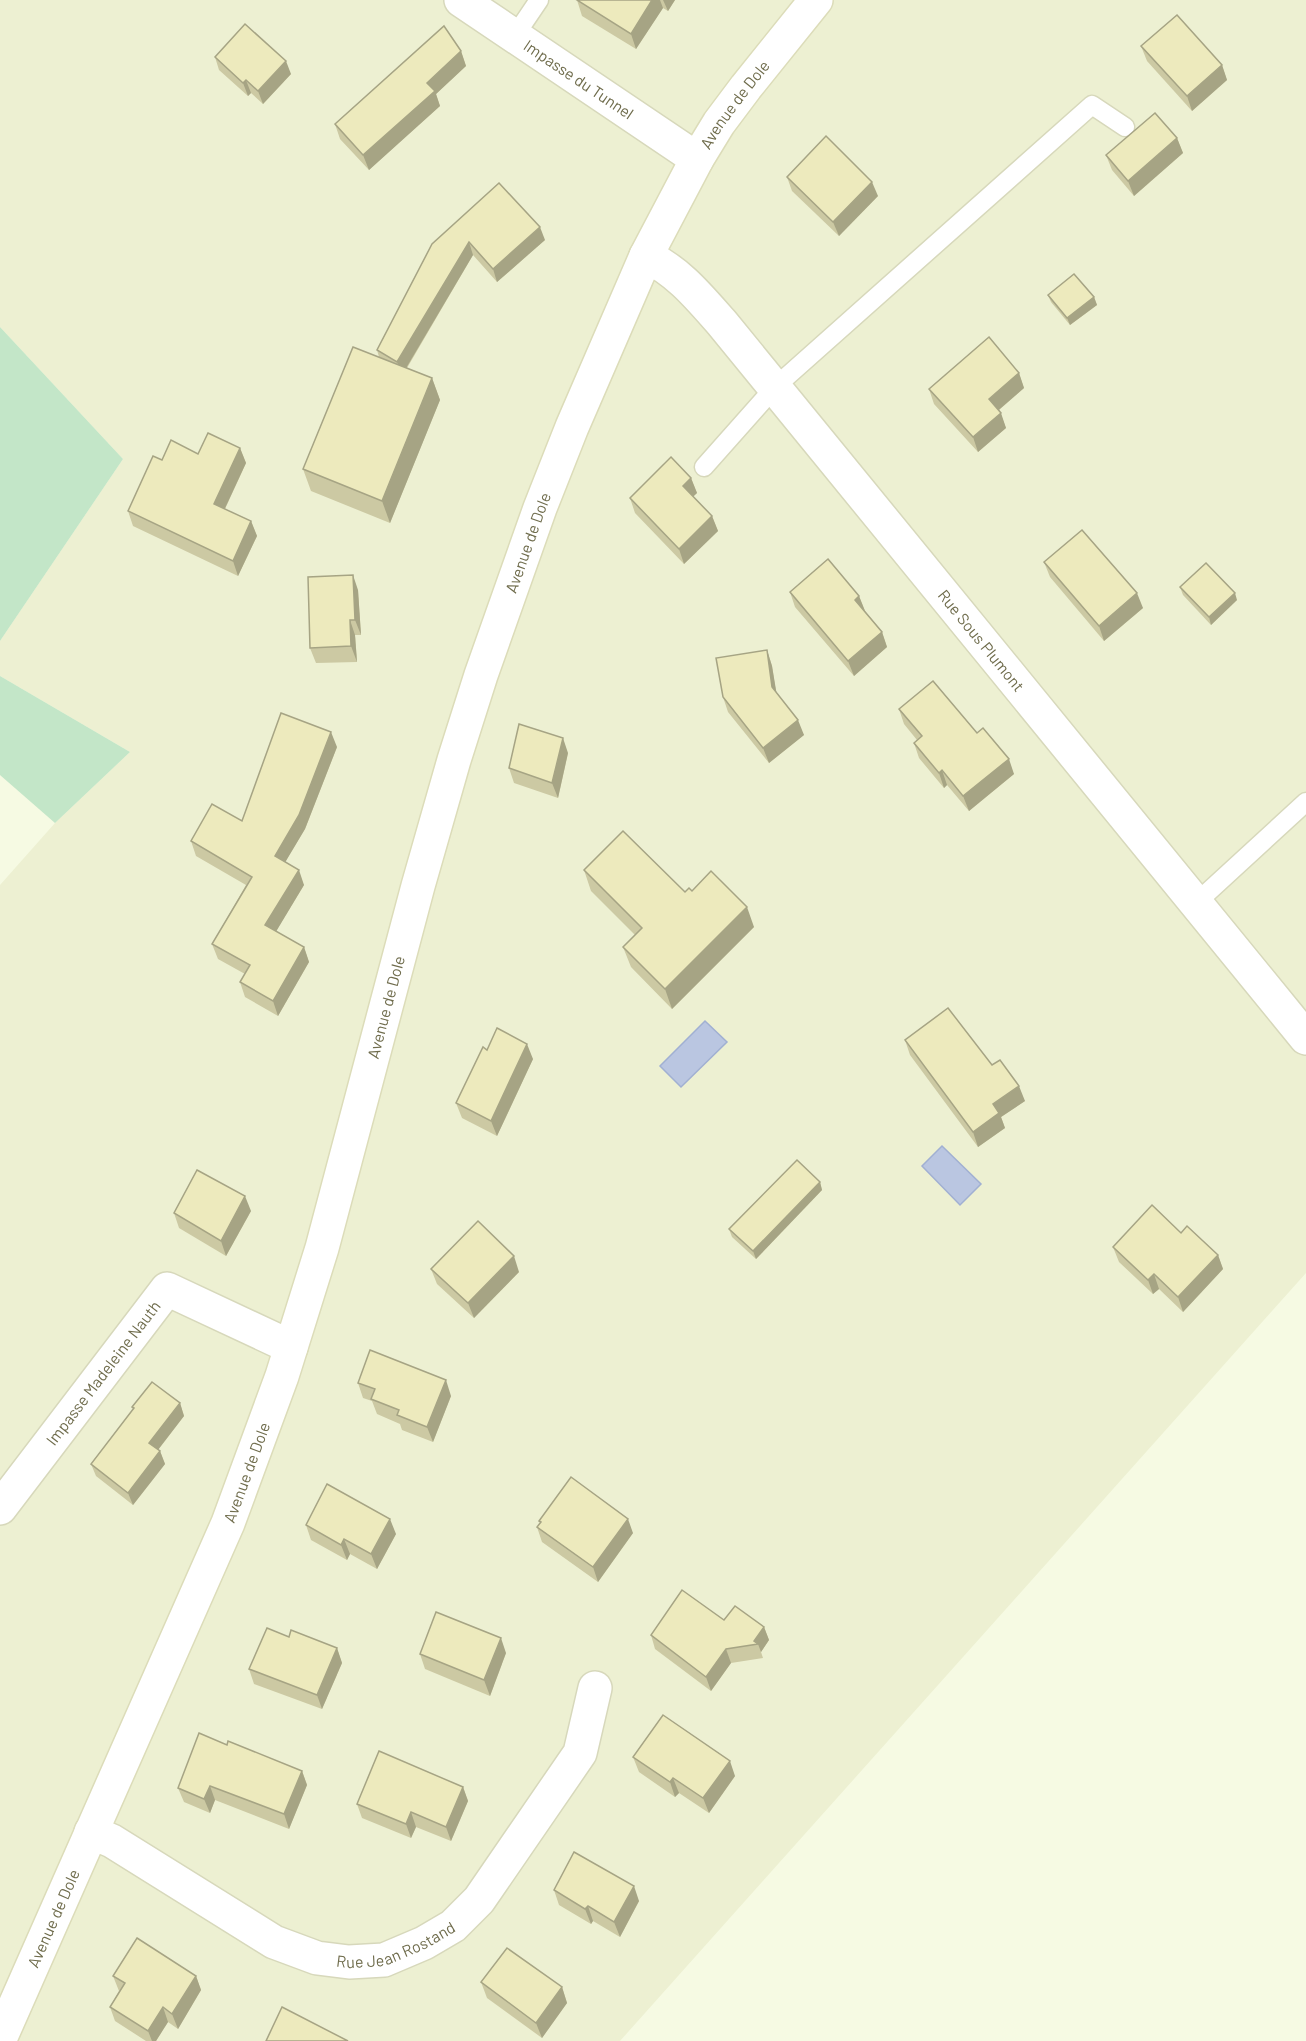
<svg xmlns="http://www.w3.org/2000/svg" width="1306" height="2041" font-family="Barlow,sans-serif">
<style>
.residential{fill:#edf0d2}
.green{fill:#c3e6c8}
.water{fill:#bac6e1;stroke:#a1b0d2;stroke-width:1.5}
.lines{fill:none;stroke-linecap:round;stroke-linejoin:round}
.lane-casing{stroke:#d7d8bb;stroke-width:21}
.street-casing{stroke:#d7d8bb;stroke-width:36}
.secondary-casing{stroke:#dcdcb9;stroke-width:36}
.lane{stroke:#fff;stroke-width:18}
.street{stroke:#fff;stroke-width:33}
.secondary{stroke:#fff;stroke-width:33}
.wall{fill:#ccc9a3}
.shaded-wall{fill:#a6a484}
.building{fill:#edeabd;stroke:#a6a484;stroke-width:1.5}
.labels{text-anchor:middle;stroke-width:6;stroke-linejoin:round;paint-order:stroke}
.street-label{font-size:16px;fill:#6f6c4c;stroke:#fafde9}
</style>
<rect width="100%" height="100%" fill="#f6fae3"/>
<path class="residential" d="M0,0H1306V1273L620,2041H0V885L55,823L130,752L0,676V641L123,459L0,327Z"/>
<g class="green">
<path d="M0,327L123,459L0,641Z"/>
<path d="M0,676L130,752L55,823L0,775Z"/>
</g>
<g class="water">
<path d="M705,1021L727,1042L681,1087L660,1066Z"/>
<path d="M942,1146L981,1184L960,1205L922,1166Z"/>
</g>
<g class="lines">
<g class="lane-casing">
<g id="lane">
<path d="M514,37L539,0"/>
<path d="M704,467L775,387L1092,105L1125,127"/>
<path d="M1196,903L1306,802"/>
</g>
</g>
<g class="street-casing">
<g id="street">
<path id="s1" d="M461,0L697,159"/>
<path id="s2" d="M646,256C678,271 699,297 722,323L1306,1038"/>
<path id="s3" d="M0,1508L167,1289L291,1347"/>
<path id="s4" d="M91,1832L112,1841L274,1942L317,1958L349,1962L384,1960L424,1943L453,1926L479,1900L580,1753L595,1688"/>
</g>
</g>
<g class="secondary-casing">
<g id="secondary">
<path id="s5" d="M0,2039L228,1523L282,1376L322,1248L418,886L454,760L481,675L540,508L572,427L646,256L697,159L719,123L746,87L816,0"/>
</g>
</g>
<use href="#lane" class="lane"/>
<use href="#street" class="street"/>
<use href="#secondary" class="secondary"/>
</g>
<g class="wall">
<path d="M577,0H675L668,11L663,8L636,49L582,16Z"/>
<path d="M1141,46L1222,65L1227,80L1192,111L1147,61Z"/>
<path d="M461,51L466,66L436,94L440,106L369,170L340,139L335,124Z"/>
<path d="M215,57L291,74L263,104L251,93L248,96L219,70Z"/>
<path d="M1177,138L1183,153L1134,196L1112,170L1106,155Z"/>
<path d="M787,177L878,196L839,236L792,191Z"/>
<path d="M545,240L497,282L473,255L407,368L432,378L440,400L390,523L311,491L303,469L379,357L377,350L432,244Z"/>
<path d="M1048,295L1094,297L1097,305L1070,325L1051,302Z"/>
<path d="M1019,373L1024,388L999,410L1006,428L978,452L934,404L929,389Z"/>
<path d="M240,448L246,463L225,509L251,521L257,536L238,576L133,526L128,511L162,460L198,454Z"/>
<path d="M691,478L697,493L693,497L712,516L718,531L684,564L635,513L630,498Z"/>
<path d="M1044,562L1143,608L1104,641L1050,577Z"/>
<path d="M1180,587L1237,600L1211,625L1183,595Z"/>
<path d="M358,590L361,635H355L357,662L316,663L310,648Z"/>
<path d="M790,592L859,596L865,611L882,632L887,647L854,676L795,607Z"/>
<path d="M767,650L772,666L776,692L804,735L769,763L728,712L723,697Z"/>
<path d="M899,709L977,733L1014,774L969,811L947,785L944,788L919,758L914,743L917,740L904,724Z"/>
<path d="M337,747L305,829L285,862L304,885L276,931L304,947L309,962L278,1016L245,997L240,982L245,974L218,959L212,944L246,885L196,856L191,841L242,821Z"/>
<path d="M568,753L558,798L514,783L509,768Z"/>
<path d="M584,870L685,892L692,891L754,927L672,1009L631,967L623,947L635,935L591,891Z"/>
<path d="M905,1040L992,1065L1025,1101L1001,1117L1005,1128L978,1147L910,1055Z"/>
<path d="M487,1050L533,1059L497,1136L462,1118L456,1103Z"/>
<path d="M820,1182L822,1190L756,1259L732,1237L729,1229Z"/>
<path d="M251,1211L226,1256L179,1228L174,1213Z"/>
<path d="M1181,1233L1218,1255L1223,1269L1183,1312L1159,1289L1153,1294L1119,1262L1113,1247Z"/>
<path d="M431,1269L519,1272L474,1318L437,1284Z"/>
<path d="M358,1383L451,1396L433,1442L402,1430L400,1424L377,1414L372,1401L363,1398Z"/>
<path d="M180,1403L184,1416L158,1450L160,1451L165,1464L133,1505L96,1476L91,1464L133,1410L132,1407Z"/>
<path d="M539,1521L633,1533L598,1582L542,1542L537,1527L540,1523Z"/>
<path d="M306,1525L396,1534L377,1569L350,1554L347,1560L311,1540Z"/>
<path d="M724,1620L764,1627L769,1640L761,1652L763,1658L731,1663L711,1691L655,1649L651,1635Z"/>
<path d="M289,1637L337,1648L342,1663L322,1709L254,1684L249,1669Z"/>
<path d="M506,1653L490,1696L425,1669L420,1654Z"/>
<path d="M227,1745L302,1771L307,1785L289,1829L215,1800L210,1813L184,1802L178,1788Z"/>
<path d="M633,1757L735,1776L709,1813L679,1793L675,1797L639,1772Z"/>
<path d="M463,1787L468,1801L451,1841L416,1827L411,1838L362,1818L357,1804Z"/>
<path d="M554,1890L639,1901L620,1937L593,1921L591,1924L559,1905Z"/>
<path d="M113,1976H196L201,1990L178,2029L168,2022L156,2041H146L115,2021L110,2007L119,1991Z"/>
<path d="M481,1982L562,1987L567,2003L542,2038L487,1998Z"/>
</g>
<g class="shaded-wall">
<path d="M652,0H660L663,8L636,49L631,34Z"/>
<path d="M663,0H675L668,11Z"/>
<path d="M461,51L466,66L436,94L440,106L369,170L363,155L427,83Z"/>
<path d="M286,61L291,74L263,104L258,91Z"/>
<path d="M1222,65L1227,80L1192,111L1187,96Z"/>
<path d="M246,80L251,93L248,96L243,83Z"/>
<path d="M1177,138L1183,153L1134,196L1128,181Z"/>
<path d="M872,182L878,196L839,236L833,222Z"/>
<path d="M540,227L545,240L497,282L493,269Z"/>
<path d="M469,242L473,255L402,375L397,362Z"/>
<path d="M1094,297L1097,305L1070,325L1067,318Z"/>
<path d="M1019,373L1024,388L994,414L989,399Z"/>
<path d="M432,378L440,400L390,523L382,501Z"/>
<path d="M1001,413L1006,428L978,452L973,437Z"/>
<path d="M240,448L246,463L220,519L214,504Z"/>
<path d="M691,478L697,493L688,501L683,486Z"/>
<path d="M712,516L718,531L684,564L679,549Z"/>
<path d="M251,521L257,536L238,576L233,561Z"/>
<path d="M353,575L358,590L361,635L355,620Z"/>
<path d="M1137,593L1143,608L1104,641L1099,626Z"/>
<path d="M1235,593L1237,600L1211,625L1209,617Z"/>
<path d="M859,596L865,611L855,600Z"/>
<path d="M350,620L355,635L357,662L351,646Z"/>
<path d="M882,632L887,647L854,676L848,661Z"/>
<path d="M767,650L772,666L778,702L772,687Z"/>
<path d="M798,720L804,735L769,763L763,748Z"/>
<path d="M331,732L337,747L305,829L280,871L275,856Z"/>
<path d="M563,738L568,753L558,798L552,783Z"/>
<path d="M1009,759L1014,774L969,811L963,796Z"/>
<path d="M942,770L947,785L944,788L939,773Z"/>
<path d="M299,870L304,885L271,940L265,925Z"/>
<path d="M747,907L754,927L672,1009L665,989Z"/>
<path d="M304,947L309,962L278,1016L273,1001Z"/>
<path d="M527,1044L533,1059L497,1136L491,1121Z"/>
<path d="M1019,1086L1025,1101L1001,1117L1005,1128L978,1147L973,1132L993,1104Z"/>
<path d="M820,1182L822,1190L756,1259L753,1251Z"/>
<path d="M245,1196L251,1211L226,1256L221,1241Z"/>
<path d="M1218,1255L1223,1269L1183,1312L1178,1297Z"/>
<path d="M514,1256L519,1272L474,1318L468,1303Z"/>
<path d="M1154,1274L1159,1289L1153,1294L1148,1280Z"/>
<path d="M446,1380L451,1396L433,1442L427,1427Z"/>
<path d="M180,1403L184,1416L154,1455L149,1443Z"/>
<path d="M160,1451L165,1464L133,1505L128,1493Z"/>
<path d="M390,1519L396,1534L377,1569L371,1554Z"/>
<path d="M628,1519L633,1533L598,1582L593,1567Z"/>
<path d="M344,1539L350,1554L347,1560L341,1545Z"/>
<path d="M764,1627L769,1640L761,1652L758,1644L754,1641Z"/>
<path d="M501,1638L506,1653L490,1696L484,1680Z"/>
<path d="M337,1648L342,1663L322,1709L317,1695Z"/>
<path d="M726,1649L731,1663L711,1691L706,1677Z"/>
<path d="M730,1761L735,1776L709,1813L703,1798Z"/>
<path d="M302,1771L307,1785L289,1829L284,1814Z"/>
<path d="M673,1778L679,1793L675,1797L670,1782Z"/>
<path d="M210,1786L215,1800L210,1813L204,1799Z"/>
<path d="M463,1787L468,1801L451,1841L446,1827Z"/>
<path d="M411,1812L416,1827L411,1838L406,1824Z"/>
<path d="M634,1886L639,1901L620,1937L614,1922Z"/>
<path d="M588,1906L593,1921L591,1924L585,1909Z"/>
<path d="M196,1976L201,1990L178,2029L172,2014Z"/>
<path d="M562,1987L567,2003L542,2038L536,2023Z"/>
<path d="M163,2007L168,2022L156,2041H152L148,2031Z"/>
</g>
<g class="building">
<path d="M577,0H652L631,34Z"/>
<path d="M1177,15L1222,65L1187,96L1141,46Z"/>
<path d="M245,24L286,61L258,91L246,80L243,83L215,57Z"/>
<path d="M444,26L461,51L427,83L435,91L363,155L335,124Z"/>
<path d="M1155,113L1177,138L1128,181L1106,155Z"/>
<path d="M826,136L872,182L833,222L787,177Z"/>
<path d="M499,183L540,227L493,269L469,242L397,362L377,350L432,244Z"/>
<path d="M1074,274L1094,297L1067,318L1048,295Z"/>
<path d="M989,337L1019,373L989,399L1001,413L973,437L929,389Z"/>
<path d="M353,347L432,378L382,501L303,469Z"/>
<path d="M208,433L240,448L214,504L251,521L233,561L128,511L153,456L162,460L171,440L198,454Z"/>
<path d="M671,457L691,478L683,486L712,516L679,549L630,498Z"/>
<path d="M1082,530L1137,593L1099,626L1044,562Z"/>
<path d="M828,559L859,596L855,600L882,632L848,661L790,592Z"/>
<path d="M1206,563L1235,593L1209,617L1180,587Z"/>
<path d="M353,575L355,620H350L351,646L310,648L308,577Z"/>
<path d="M767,650L772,687L798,720L763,748L723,697L716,658Z"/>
<path d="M933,681L977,733L983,728L1009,759L963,796L942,770L939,773L914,743L922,736L899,709Z"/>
<path d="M281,713L331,732L299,815L275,856L299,870L265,925L304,947L273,1001L240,982L250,965L212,944L252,877L191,841L212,804L242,821Z"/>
<path d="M519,724L563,738L552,783L509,768Z"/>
<path d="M623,831L685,892L689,888L692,891L711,871L747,907L665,989L623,947L642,928L584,870Z"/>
<path d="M948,1008L992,1065L1000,1060L1019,1086L993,1104L999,1113L973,1132L905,1040Z"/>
<path d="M497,1028L527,1044L491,1121L456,1103L483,1047L487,1050Z"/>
<path d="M797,1160L820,1182L753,1251L729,1229Z"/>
<path d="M197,1170L245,1196L221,1241L174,1213Z"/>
<path d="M1152,1205L1181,1233L1187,1226L1218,1255L1178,1297L1154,1274L1148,1280L1113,1247Z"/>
<path d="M478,1221L514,1256L468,1303L431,1269Z"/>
<path d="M370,1350L446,1380L427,1427L397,1415L399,1410L371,1399L375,1389L358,1383Z"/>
<path d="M152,1382L180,1403L149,1443L160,1451L128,1493L91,1464L134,1408L132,1407Z"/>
<path d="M571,1477L628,1519L593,1567L537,1527L541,1522L539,1521Z"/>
<path d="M327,1484L390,1519L371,1554L344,1539L341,1545L306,1525Z"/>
<path d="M682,1590L724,1620L735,1606L764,1627L754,1641L758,1644L726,1649L706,1677L651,1635Z"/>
<path d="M436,1612L501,1638L484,1680L420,1654Z"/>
<path d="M267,1628L289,1637L291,1630L337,1648L317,1695L249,1669Z"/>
<path d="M663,1715L730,1761L703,1798L673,1778L670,1782L633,1757Z"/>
<path d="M199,1733L227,1745L228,1741L302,1771L284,1814L210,1786L204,1799L178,1788Z"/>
<path d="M379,1751L463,1787L446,1827L411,1812L406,1824L357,1804Z"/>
<path d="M574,1852L634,1886L614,1922L588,1906L585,1909L554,1890Z"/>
<path d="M137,1938L196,1976L172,2014L163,2007L148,2031L110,2007L125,1983L113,1976Z"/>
<path d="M507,1948L562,1987L536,2023L481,1982Z"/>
<path d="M282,2007L348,2041H266Z"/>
</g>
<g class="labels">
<g class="street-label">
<text dy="6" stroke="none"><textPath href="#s1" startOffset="142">Impasse du Tunnel</textPath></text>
<text dy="6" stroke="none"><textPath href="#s5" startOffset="2076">Avenue de Dole</textPath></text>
<text dy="6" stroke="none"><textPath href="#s5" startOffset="1590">Avenue de Dole</textPath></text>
<text dy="6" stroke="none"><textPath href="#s2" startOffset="512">Rue Sous Plumont</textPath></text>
<text dy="6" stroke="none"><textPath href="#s5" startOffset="1104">Avenue de Dole</textPath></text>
<text dy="6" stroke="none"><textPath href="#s3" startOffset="170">Impasse Madeleine Nauth</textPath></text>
<text dy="6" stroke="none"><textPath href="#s5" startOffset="618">Avenue de Dole</textPath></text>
<text dy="6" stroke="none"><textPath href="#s5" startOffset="132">Avenue de Dole</textPath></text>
<text dy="6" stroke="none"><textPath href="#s4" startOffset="342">Rue Jean Rostand</textPath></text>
</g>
</g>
</svg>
